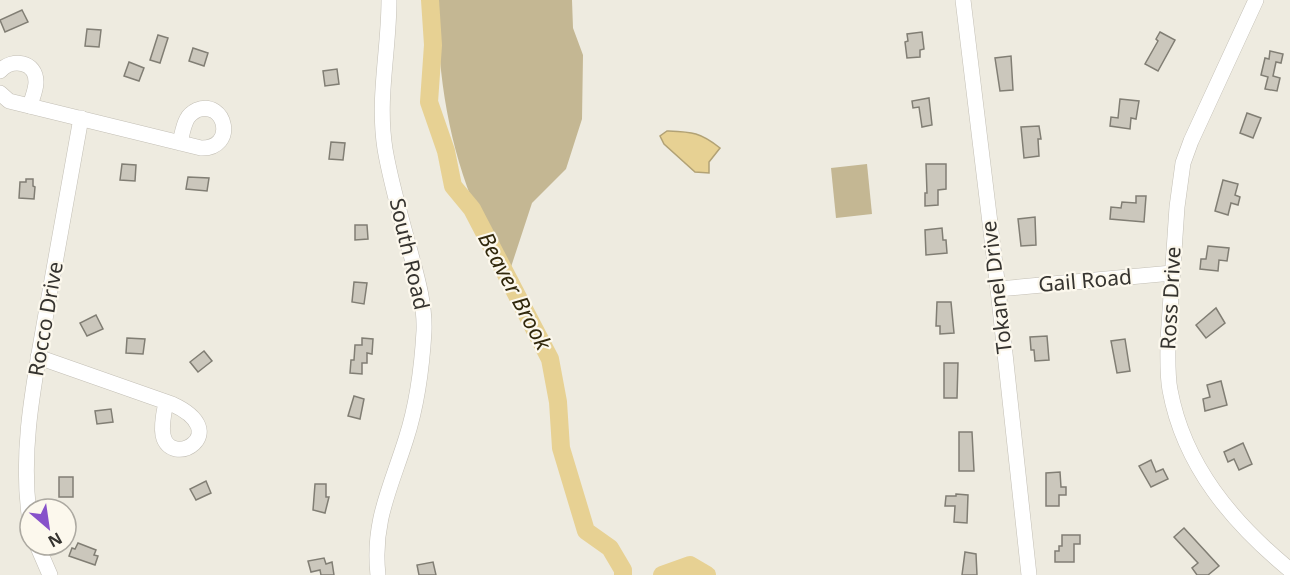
<svg xmlns="http://www.w3.org/2000/svg" width="1290" height="575" font-family="'Noto Sans',sans-serif">
<style>
.green{fill:#c4b793}
.water{fill:#e7d193;stroke:#b2a275;stroke-width:1.5}
.lines{fill:none;stroke-linecap:round;stroke-linejoin:round}
.river{stroke:#e7d193;stroke-width:18}
.building{fill:#cbc7bc;stroke:#817e74;stroke-width:1.5}
.minor-casing{stroke:#c3bfb5;stroke-width:16}
.minor{stroke:#fff;stroke-width:15}
.labels{text-anchor:middle;stroke-width:4.5;stroke-linejoin:round;paint-order:stroke}
.street-label{font-size:21px;fill:#35332f;stroke:#fcf8ed}
.water-label{font-size:22px;font-style:italic;fill:#32290d;stroke:#fcf8ed}
</style>
<rect width="100%" height="100%" fill="#eeebe0"/>
<g class="green">
<path d="M439,0H572L573,28L583,55L582,119L566,169L532,203L511,267C501,252 489,237 481,220C451,158 435,69 439,0Z"/>
<path d="M867,164L872,214L836,218L831,168Z"/>
</g>
<path class="water" d="M667,131C692,132 700,132 720,148L709,162V173L695,172L664,144L660,136Z"/>
<g class="lines">
<g class="river">
<path d="M430,0L433,45L429,102L446,151L453,186L472,209L550,359L558,402L561,448L586,531L610,548L623,570V575"/>
<path d="M662,575L690,565L707,575"/>
</g>
</g>
<g class="building">
<path d="M22,10L28,22L5,32L0,20Z"/>
<path d="M87,29L101,30L99,47L85,46Z"/>
<path d="M922,32L924,49L920,50V57L907,58L905,42L908,41L907,34Z"/>
<path d="M1160,32L1175,40L1158,71L1145,64L1158,41L1156,39Z"/>
<path d="M158,35L168,38L160,63L150,60Z"/>
<path d="M193,48L208,53L204,66L189,61Z"/>
<path d="M1270,51L1283,54L1281,63L1276,62L1273,76L1280,78L1277,91L1265,89L1268,77L1261,75L1265,58L1269,59Z"/>
<path d="M1011,56L1013,90L1000,91L995,58Z"/>
<path d="M129,62L144,68L139,81L124,76Z"/>
<path d="M337,69L339,84L325,86L323,71Z"/>
<path d="M929,98L932,125L922,127L919,107L913,108L912,101Z"/>
<path d="M1120,99L1139,101L1136,119L1131,118L1130,129L1110,126L1111,117L1118,118Z"/>
<path d="M1247,113L1261,118L1253,138L1240,133Z"/>
<path d="M1039,126L1041,139H1038L1039,156L1024,158L1021,127Z"/>
<path d="M331,142L345,143L343,160L329,159Z"/>
<path d="M122,164L136,165L135,181L120,180Z"/>
<path d="M926,164H946V189L938,190V205L925,206V193H927Z"/>
<path d="M188,177L209,178L207,191L186,189Z"/>
<path d="M26,179H33V186L35,187L34,199L19,198L20,182H26Z"/>
<path d="M1223,180L1238,184L1235,195L1240,197L1238,205L1231,203L1228,215L1215,211Z"/>
<path d="M1136,196H1146L1144,222L1110,219L1111,207L1121,208L1122,202L1136,203Z"/>
<path d="M1035,217L1036,245L1021,246L1018,219Z"/>
<path d="M355,225H367L368,239L355,240Z"/>
<path d="M942,228L943,240H946L947,253L926,255L925,230Z"/>
<path d="M1208,246L1229,248L1227,261L1219,260L1218,271L1200,269L1201,259H1206Z"/>
<path d="M354,282L367,283L364,304L352,302Z"/>
<path d="M937,302H951L954,333L940,334V326H936Z"/>
<path d="M1216,308L1225,323L1206,338L1196,325Z"/>
<path d="M96,315L103,329L87,336L80,323Z"/>
<path d="M1047,336L1049,360L1035,361L1034,350H1031L1030,337Z"/>
<path d="M127,338L145,339L143,354L126,353Z"/>
<path d="M362,338L373,339L372,354L367,353V363H362V374L350,373L351,360H354L355,345H362Z"/>
<path d="M1125,339L1130,371L1117,373L1111,341Z"/>
<path d="M204,351L212,361L198,372L190,362Z"/>
<path d="M944,363H958L957,398H944Z"/>
<path d="M1221,381L1227,405L1205,411L1203,399L1210,397L1207,385Z"/>
<path d="M354,396L364,399L360,419L348,416Z"/>
<path d="M111,409L113,422L97,424L95,411Z"/>
<path d="M959,432H972L974,471H959Z"/>
<path d="M1243,443L1252,464L1239,470L1234,459L1228,462L1224,452Z"/>
<path d="M1151,460L1156,472L1163,469L1168,479L1151,487L1139,466Z"/>
<path d="M1060,472L1061,487H1066V495H1059V506H1046V473Z"/>
<rect x="59" y="477" width="14" height="20"/>
<path d="M206,481L211,493L196,500L190,489Z"/>
<path d="M315,484H326V497H329L325,513L313,510Z"/>
<path d="M956,494L968,495L967,523L954,522L955,506H945L946,496H956Z"/>
<path d="M1184,528L1219,566L1208,575H1197L1192,568L1198,563L1174,537Z"/>
<path d="M1062,535H1080V544H1074V562H1055V551H1059V546H1062Z"/>
<path d="M78,543L96,550L94,555L98,556L95,565L69,556L72,548L75,549Z"/>
<path d="M965,552L976,554L977,575H962Z"/>
<path d="M324,558L326,564L332,562L334,575H321L320,570L311,572L308,561Z"/>
<path d="M433,562L436,575H419L417,565Z"/>
</g>
<g class="lines">
<g class="minor-casing">
<g id="minor">
<path d="M963,0L998,289L1029,575"/>
<path d="M1256,0L1191,141L1183,163L1177,207L1168,340C1168,356 1167,374 1170,390C1184,466 1233,523 1290,570"/>
<path d="M0,71C12,58 36,61 36,82C36,90 32,98 30,106"/>
<path d="M0,93L9,101L201,148C237,149 226,99 197,110C193,112 189,115 187,119C183,126 182,135 180,143"/>
<path d="M998,289L1172,273"/>
<path d="M38,357L172,404C235,433 170,470 163,435C161,425 164,412 166,402"/>
<path d="M30,521C19,450 35,378 47,308C58,245 70,182 81,118"/>
<path d="M37,545L50,575"/>
<path d="M378,575C372,522 391,487 406,439C417,405 422,367 424,331C425,304 417,277 410,251C401,217 391,184 385,149C377,98 389,51 389,0"/>
</g>
</g>
<use href="#minor" class="minor"/>
</g>
<g class="labels">
<g class="street-label">
<text transform="translate(409 254) rotate(77)" y="7">South Road</text>
<text transform="translate(1085 281) rotate(-5)" y="7">Gail Road</text>
<text transform="translate(997 287) rotate(-97)" y="7">Tokanel Drive</text>
<text transform="translate(1171 298) rotate(-87)" y="7">Ross Drive</text>
<text transform="translate(46 319) rotate(-80)" y="7">Rocco Drive</text>
</g>
<g class="water-label">
<text transform="translate(515 291) rotate(62)" y="8">Beaver Brook</text>
</g>
</g>
<g transform="translate(48 527) rotate(151)"><circle r="28" fill="#fcf8ed" stroke="#aca9a1" stroke-width="1.5"/>
<path d="M0-4.5L10 22L0 15L-10 22Z" fill="#8752ca"/>
<text y="-9" font-size="16" font-weight="bold" text-anchor="middle" fill="#35332f">N</text>
</g>
</svg>
